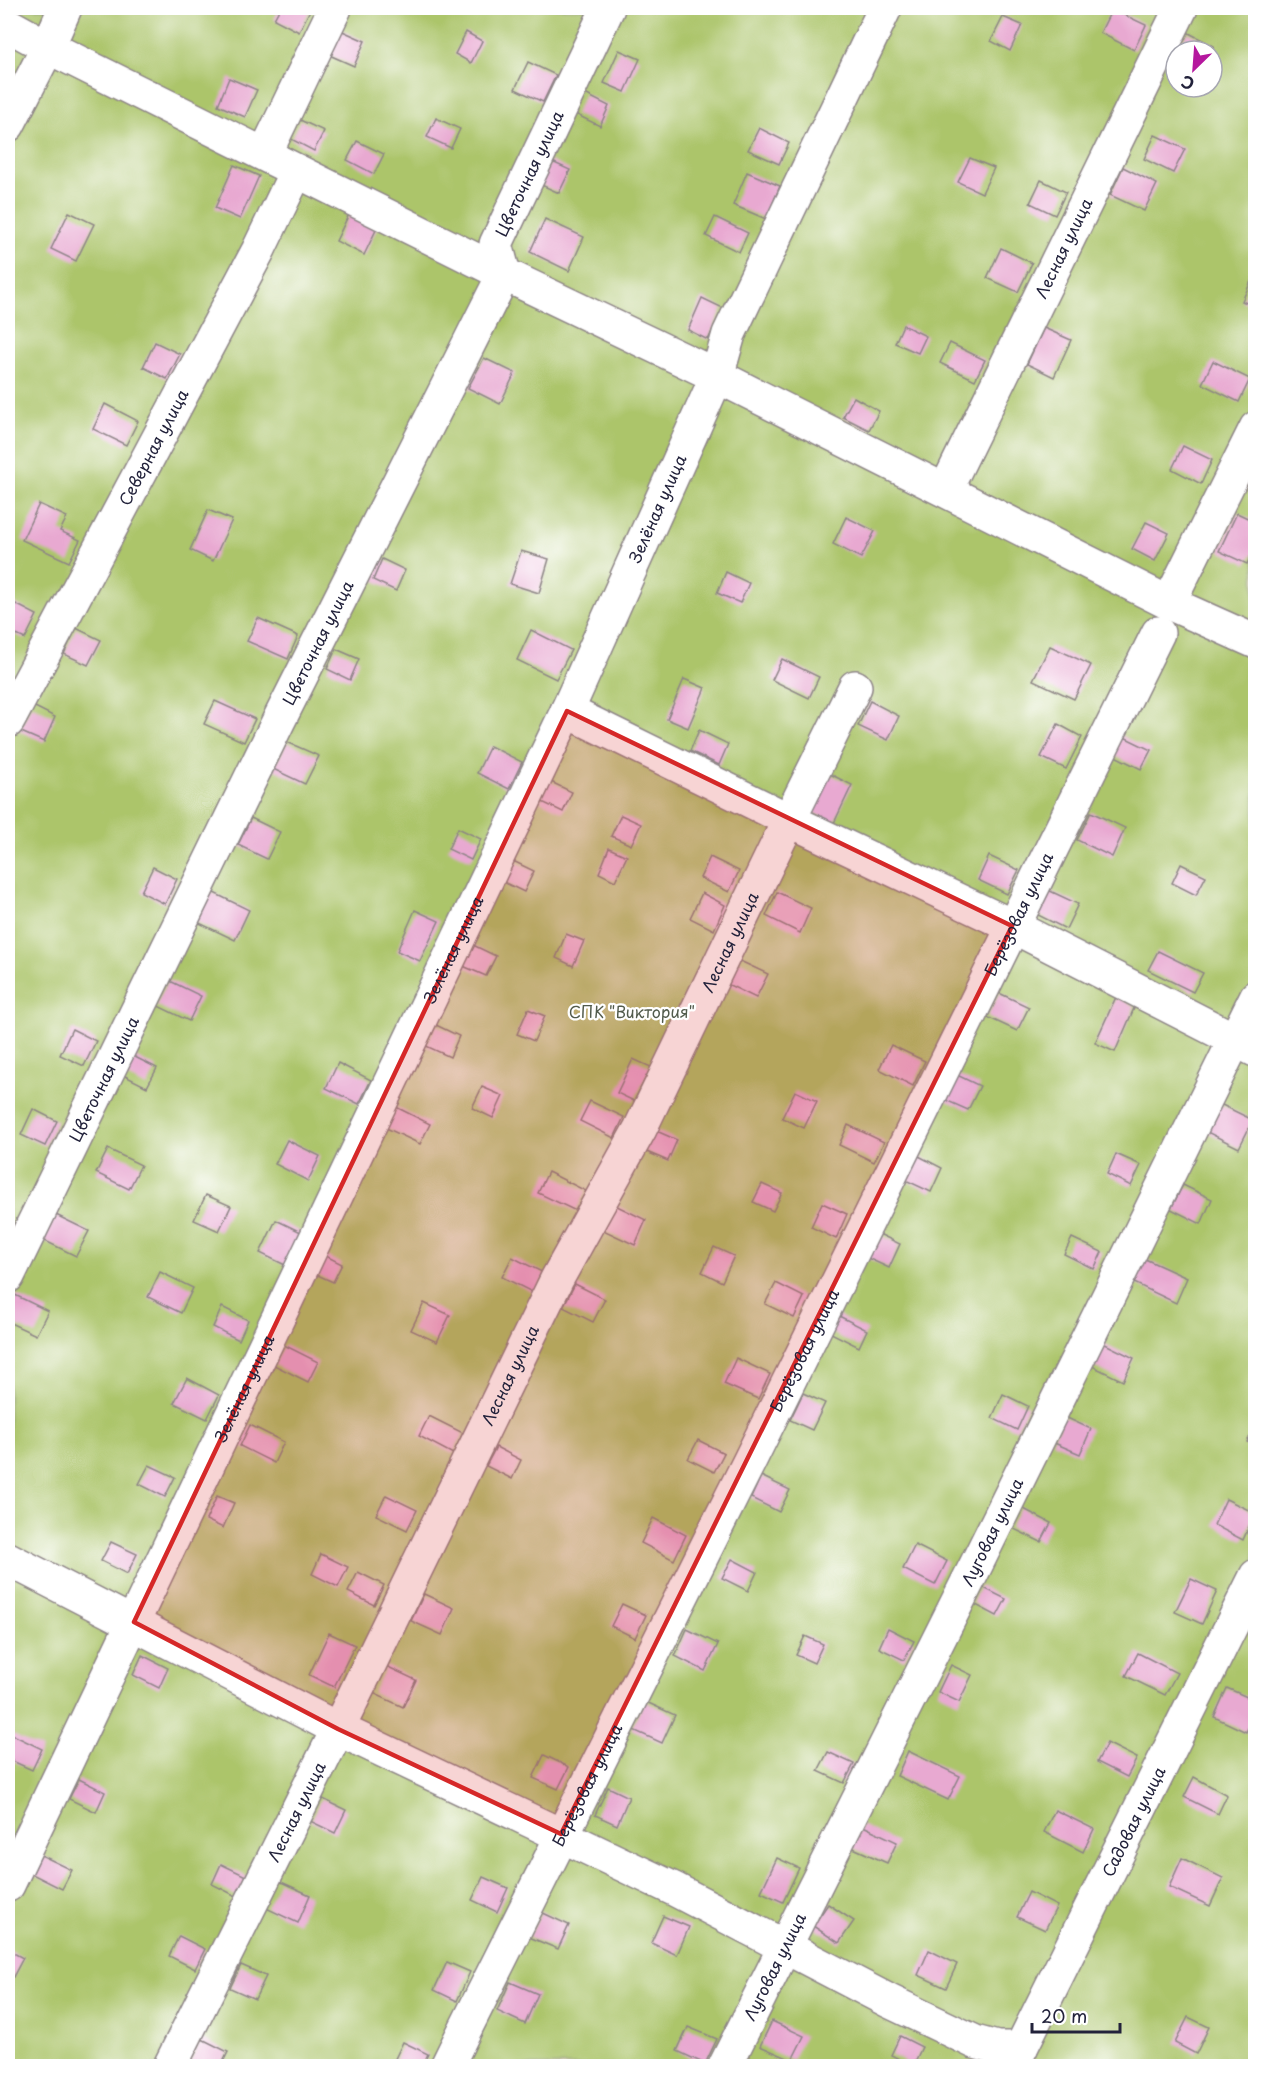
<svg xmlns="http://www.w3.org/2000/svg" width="1263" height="2074" font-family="'Playpen Sans',sans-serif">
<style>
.green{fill:#acc56b;stroke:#677453;stroke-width:1.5;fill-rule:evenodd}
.building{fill:#e8a9d1}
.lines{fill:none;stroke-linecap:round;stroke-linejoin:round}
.minor-casing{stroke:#8d8486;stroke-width:36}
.minor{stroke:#fff;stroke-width:33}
.marked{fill:#d62828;fill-opacity:0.2;stroke:#d62828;stroke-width:4.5;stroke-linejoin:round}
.labels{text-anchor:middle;stroke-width:4.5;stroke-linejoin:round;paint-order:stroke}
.street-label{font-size:16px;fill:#22223b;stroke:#fff}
.park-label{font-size:16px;fill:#525b4c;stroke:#fff}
</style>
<rect width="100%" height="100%" fill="#fff"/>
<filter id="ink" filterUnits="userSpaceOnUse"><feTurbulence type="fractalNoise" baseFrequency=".0167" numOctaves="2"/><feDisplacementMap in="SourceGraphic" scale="12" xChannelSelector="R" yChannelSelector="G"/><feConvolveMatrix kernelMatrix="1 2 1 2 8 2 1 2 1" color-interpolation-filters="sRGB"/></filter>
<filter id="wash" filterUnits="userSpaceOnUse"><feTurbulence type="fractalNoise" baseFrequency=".008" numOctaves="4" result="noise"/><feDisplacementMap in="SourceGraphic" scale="24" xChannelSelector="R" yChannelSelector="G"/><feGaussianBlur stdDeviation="1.35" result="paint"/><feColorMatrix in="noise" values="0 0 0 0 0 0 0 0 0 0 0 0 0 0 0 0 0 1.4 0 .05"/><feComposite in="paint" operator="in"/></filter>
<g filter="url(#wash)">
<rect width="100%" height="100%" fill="#f8e5d1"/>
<path class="green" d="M8,8H1255V2066H8ZM1176,51H1212V87H1176Z"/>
<g id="blocks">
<g class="building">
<path d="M280,8H311L299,32L274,19Z"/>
<path d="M1112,9L1146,25L1134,50L1100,33Z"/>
<path d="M1003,17L1022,25L1010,51L991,41Z"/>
<path d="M338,29L365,41L354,66L327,54Z"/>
<path d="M466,32L482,41L471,63L455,54Z"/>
<path d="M1187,32L1214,46L1211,51H1177Z"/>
<path d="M619,50L640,59L625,92L604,83Z"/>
<path d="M528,62L556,75L543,102L515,89Z"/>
<path d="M229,78L257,90L245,117L218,105Z"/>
<path d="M585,94L609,106L600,126L575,114Z"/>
<path d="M436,118L460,129L451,148L427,137Z"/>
<path d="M300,120L324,131L314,151L291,139Z"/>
<path d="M759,128L789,143L779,164L748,150Z"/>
<path d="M1155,135L1185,149L1173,173L1144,159Z"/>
<path d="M357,141L384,154L374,174L347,160Z"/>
<path d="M970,158L994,168L982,193L958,182Z"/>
<path d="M550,161L570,170L559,193L539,184Z"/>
<path d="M234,165L259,176L240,219L215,208Z"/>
<path d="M1123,167L1157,184L1144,211L1110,195Z"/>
<path d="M747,172L780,186L766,219L733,205Z"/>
<path d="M1041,180L1066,192L1055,215L1030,203Z"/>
<path d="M69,212L94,224L76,261L51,249Z"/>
<path d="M349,214L377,228L364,255L336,241Z"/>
<path d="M715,217L748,233L739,252L706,236Z"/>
<path d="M545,219L584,237L569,271L530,252Z"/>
<path d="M1001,248L1032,263L1018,292L987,278Z"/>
<path d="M1253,277L1256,278V307L1242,301Z"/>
<path d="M702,298L723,308L708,340L688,330Z"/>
<path d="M903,325L926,336L918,353L895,343Z"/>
<path d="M1044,328L1071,340L1054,377L1027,364Z"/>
<path d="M155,342L180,354L167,379L143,367Z"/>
<path d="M950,343L985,360L975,380L940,363Z"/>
<path d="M484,358L515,373L500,404L468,388Z"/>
<path d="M1213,361L1250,379L1239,402L1202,384Z"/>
<path d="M854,397L879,411L869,430L843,417Z"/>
<path d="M105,404L138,421L126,445L93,429Z"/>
<path d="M1183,446L1212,460L1201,484L1172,469Z"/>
<path d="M39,504L67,517L60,531L80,540L69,562L22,540Z"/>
<path d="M208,510L232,520L213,561L190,550Z"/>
<path d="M1237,513L1256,522V556L1252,554L1247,564L1219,551Z"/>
<path d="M846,517L875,531L861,558L833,544Z"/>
<path d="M1146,522L1169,533L1155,561L1132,549Z"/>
<path d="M521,551L549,559L539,593L510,584Z"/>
<path d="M382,559L405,570L396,591L373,580Z"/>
<path d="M726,572L749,583L740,603L717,593Z"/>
<path d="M8,600L37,615L25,639L8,631Z"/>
<path d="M258,618L298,636L288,659L247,641Z"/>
<path d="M76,628L101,640L88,665L64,654Z"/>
<path d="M531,630L571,650L556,679L517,660Z"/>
<path d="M1050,646L1091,665L1074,699L1033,680Z"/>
<path d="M336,649L359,659L350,680L327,669Z"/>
<path d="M782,659L819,677L809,698L772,680Z"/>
<path d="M684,679L705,688L688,728L667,719Z"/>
<path d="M215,701L255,719L244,742L204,724Z"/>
<path d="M870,701L899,716L888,740L858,726Z"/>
<path d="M31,705L55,717L44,742L19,731Z"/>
<path d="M1058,724L1082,737L1066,769L1041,757Z"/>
<path d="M699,730L728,744L719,765L690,751Z"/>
<path d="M1120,735L1151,750L1141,769L1111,754Z"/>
<path d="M287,742L319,756L305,784L273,769Z"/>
<path d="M490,746L522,762L509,789L477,773Z"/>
<path d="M828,773L852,785L834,823L809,811Z"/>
<path d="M549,781L572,792L563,812L540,801Z"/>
<path d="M1091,812L1125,828L1112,857L1077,840Z"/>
<path d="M621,815L641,824L631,845L611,836Z"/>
<path d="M251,818L280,832L267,859L238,845Z"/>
<path d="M458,828L481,839L471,860L448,849Z"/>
<path d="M609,848L627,856L615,881L599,873Z"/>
<path d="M989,856L1019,870L1007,894L978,880Z"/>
<path d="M710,857L739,871L729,892L700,878Z"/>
<path d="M511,860L534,871L524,892L501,881Z"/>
<path d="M1181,864L1206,876L1196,895L1172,883Z"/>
<path d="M153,867L177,879L165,904L141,892Z"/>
<path d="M1048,890L1078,904L1066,929L1036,914Z"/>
<path d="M210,891L249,910L235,940L195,921Z"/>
<path d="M777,892L811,908L800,933L766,916Z"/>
<path d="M702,893L725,905L714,930L690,918Z"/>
<path d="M415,910L439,921L420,961L397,951Z"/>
<path d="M566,934L584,941L573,966L556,958Z"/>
<path d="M473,945L496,956L486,976L463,966Z"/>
<path d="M1158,951L1203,973L1193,992L1148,970Z"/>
<path d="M738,960L768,974L756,998L727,984Z"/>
<path d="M168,980L201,996L189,1021L156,1005Z"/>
<path d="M999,993L1029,1007L1017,1031L987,1017Z"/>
<path d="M1116,997L1135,1006L1115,1052L1095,1043Z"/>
<path d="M528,1009L545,1016L534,1041L517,1034Z"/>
<path d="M436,1025L459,1036L450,1057L426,1046Z"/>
<path d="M72,1029L96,1041L84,1066L60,1055Z"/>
<path d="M891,1045L925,1061L913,1086L879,1069Z"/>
<path d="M131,1055L157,1068L147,1087L121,1074Z"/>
<path d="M633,1059L651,1067L634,1101L617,1093Z"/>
<path d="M338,1063L371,1080L359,1104L326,1088Z"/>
<path d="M955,1074L980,1086L968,1110L943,1099Z"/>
<path d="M482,1087L503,1096L493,1118L472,1108Z"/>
<path d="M795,1091L817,1101L804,1128L782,1118Z"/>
<path d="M590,1101L624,1117L614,1138L580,1121Z"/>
<path d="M1218,1103L1253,1120L1239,1148L1205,1131Z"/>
<path d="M396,1107L430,1124L420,1144L386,1128Z"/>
<path d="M33,1109L57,1121L45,1146L21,1135Z"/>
<path d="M848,1125L884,1142L874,1162L839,1145Z"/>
<path d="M652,1129L677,1140L668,1161L642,1150Z"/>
<path d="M287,1140L320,1156L308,1181L275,1164Z"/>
<path d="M108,1149L141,1165L129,1189L96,1173Z"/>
<path d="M913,1153L942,1168L931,1192L901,1178Z"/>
<path d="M1116,1154L1141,1165L1131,1186L1107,1174Z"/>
<path d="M548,1172L586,1191L576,1211L538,1193Z"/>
<path d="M762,1184L782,1193L773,1211L753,1202Z"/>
<path d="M1183,1185L1212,1199L1201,1224L1171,1209Z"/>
<path d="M206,1195L231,1206L219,1231L194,1220Z"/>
<path d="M822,1203L847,1214L836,1239L811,1227Z"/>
<path d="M613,1204L646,1220L635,1245L601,1229Z"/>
<path d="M56,1215L89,1231L76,1256L43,1240Z"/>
<path d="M276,1220L301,1232L285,1265L260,1253Z"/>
<path d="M875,1232L900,1244L889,1268L863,1256Z"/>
<path d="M1072,1238L1102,1252L1094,1269L1064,1254Z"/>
<path d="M714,1247L734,1256L722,1282L702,1272Z"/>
<path d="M324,1255L342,1264L333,1282L315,1274Z"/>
<path d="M512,1257L546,1274L536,1294L502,1277Z"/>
<path d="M1143,1258L1187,1278L1176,1303L1132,1282Z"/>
<path d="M160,1272L193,1288L181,1313L148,1297Z"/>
<path d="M776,1283L804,1297L794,1318L765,1304Z"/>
<path d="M575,1284L605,1299L593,1322L563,1307Z"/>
<path d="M15,1295L48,1311L36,1335L8,1322V1309Z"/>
<path d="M424,1303L450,1315L437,1342L411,1330Z"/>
<path d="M222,1307L248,1320L239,1340L213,1327Z"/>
<path d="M837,1315L867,1330L859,1347L829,1332Z"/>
<path d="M1099,1341L1134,1358L1123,1381L1088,1364Z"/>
<path d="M284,1345L318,1362L308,1382L274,1365Z"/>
<path d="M736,1358L770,1374L758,1399L724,1384Z"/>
<path d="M187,1378L219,1395L207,1419L174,1403Z"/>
<path d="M803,1393L825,1403L812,1430L790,1420Z"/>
<path d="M1003,1394L1028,1406L1017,1430L992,1418Z"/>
<path d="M429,1416L463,1433L453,1454L419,1436Z"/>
<path d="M1063,1416L1091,1429L1080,1454L1052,1442Z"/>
<path d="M250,1425L284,1442L274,1463L240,1446Z"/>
<path d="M1256,1425V1446L1247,1442Z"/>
<path d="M698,1440L724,1453L714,1472L688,1459Z"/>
<path d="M496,1447L521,1460L512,1479L486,1466Z"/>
<path d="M149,1465L175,1477L165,1497L139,1484Z"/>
<path d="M761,1476L790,1490L779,1512L751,1498Z"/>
<path d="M386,1495L417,1510L407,1530L376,1515Z"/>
<path d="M217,1496L234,1503L223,1528L206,1520Z"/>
<path d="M1226,1499L1255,1513L1243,1540L1214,1525Z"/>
<path d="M1020,1507L1051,1523L1041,1542L1010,1527Z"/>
<path d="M653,1518L686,1535L674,1560L641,1543Z"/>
<path d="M111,1542L137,1554L127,1574L101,1561Z"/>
<path d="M915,1545L947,1561L935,1585L903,1569Z"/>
<path d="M321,1554L348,1567L338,1587L312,1574Z"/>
<path d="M732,1559L757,1572L748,1591L722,1578Z"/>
<path d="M358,1572L384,1585L374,1605L348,1592Z"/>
<path d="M1191,1579L1217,1591L1202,1624L1175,1612Z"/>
<path d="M980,1586L1006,1599L997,1616L972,1603Z"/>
<path d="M424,1594L454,1608L442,1635L411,1621Z"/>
<path d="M622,1604L646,1615L635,1638L611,1626Z"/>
<path d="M888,1628L914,1641L904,1660L879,1648Z"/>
<path d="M687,1629L718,1644L705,1671L675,1656Z"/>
<path d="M329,1633L355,1645L334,1687L309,1675Z"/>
<path d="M805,1636L823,1644L814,1663L796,1655Z"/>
<path d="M1138,1653L1177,1673L1165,1695L1126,1676Z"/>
<path d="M142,1655L168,1668L159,1688L133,1675Z"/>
<path d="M951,1665L972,1675L959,1702L938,1692Z"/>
<path d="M386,1666L416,1680L403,1707L373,1693Z"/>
<path d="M1227,1688L1256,1701V1712L1246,1732L1214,1717Z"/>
<path d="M644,1701L675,1715L662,1743L631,1729Z"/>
<path d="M9,1733L42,1749L32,1770L8,1759Z"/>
<path d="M1107,1743L1137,1758L1127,1777L1097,1762Z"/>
<path d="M908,1751L960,1776L948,1800L897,1776Z"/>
<path d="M828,1752L854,1764L844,1783L818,1771Z"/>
<path d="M544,1755L569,1767L558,1789L533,1778Z"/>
<path d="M1194,1777L1227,1795L1218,1814L1184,1797Z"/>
<path d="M79,1779L105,1792L96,1812L69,1799Z"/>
<path d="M608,1787L629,1797L617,1825L595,1815Z"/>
<path d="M321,1798L346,1810L335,1833L310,1821Z"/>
<path d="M1055,1810L1094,1829L1083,1852L1044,1832Z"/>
<path d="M861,1825L897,1842L887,1863L851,1847Z"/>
<path d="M41,1855L72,1870L62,1889L32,1874Z"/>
<path d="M777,1858L799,1868L783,1902L761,1892Z"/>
<path d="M1182,1858L1223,1878L1210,1906L1169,1887Z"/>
<path d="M221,1864L248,1877L238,1897L212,1884Z"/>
<path d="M483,1877L508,1888L497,1912L472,1900Z"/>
<path d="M279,1881L310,1895L298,1923L266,1908Z"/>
<path d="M1029,1892L1057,1906L1045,1930L1017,1917Z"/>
<path d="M828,1904L854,1921L839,1943L813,1926Z"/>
<path d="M541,1912L569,1925L558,1949L529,1937Z"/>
<path d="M663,1916L689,1927L677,1955L651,1943Z"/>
<path d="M179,1936L205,1949L195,1969L169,1956Z"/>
<path d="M8,1950L23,1958L13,1977L8,1975Z"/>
<path d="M929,1950L957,1964L946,1988L918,1975Z"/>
<path d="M447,1962L470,1972L457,2001L434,1990Z"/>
<path d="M241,1965L266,1976L255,1999L230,1988Z"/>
<path d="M510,1982L538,1994L525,2024L497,2011Z"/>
<path d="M1188,2017L1209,2027L1196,2054L1175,2043Z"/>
<path d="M772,2021L804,2036L792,2060L760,2046Z"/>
<path d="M688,2027L717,2039L705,2064L677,2051Z"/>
<path d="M900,2036L922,2047L913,2066L891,2055Z"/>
<path d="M202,2039L228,2052L221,2066H188Z"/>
<path d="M403,2042L428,2054L422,2066L392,2065Z"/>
</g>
</g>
</g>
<g filter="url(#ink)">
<use href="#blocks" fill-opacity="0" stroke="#8d8486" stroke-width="1.5"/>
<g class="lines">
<g class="minor-casing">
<g id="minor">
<path d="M8,25L48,47L504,274L717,376L1169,603L1256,642"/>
<path d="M8,125L48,47L65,8"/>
<path d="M265,154L335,8"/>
<path id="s1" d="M946,489L1181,8"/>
<path d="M1169,603L1256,428"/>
<path d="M567,711L789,820L1012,926L1255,1050"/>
<path id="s2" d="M8,721L258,251L296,172"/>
<path id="s3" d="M8,1276L279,720L504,274L496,244L608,8"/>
<path d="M8,1559L338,1729L674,1889L889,2001L975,2042L997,2048H1021"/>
<path id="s4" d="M8,1885L567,711L717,376L729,334L885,8"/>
<path id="s5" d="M170,2066L338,1729L557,1279L640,1129L789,820L855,687"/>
<path id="s6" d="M447,2066C546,1864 649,1664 749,1462C887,1186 1020,908 1158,633"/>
<path id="s7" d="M725,2066L976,1565L1256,997"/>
<path id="s8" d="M1012,2066L1256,1576"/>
</g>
</g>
<use href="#minor" class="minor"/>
</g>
</g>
<path class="marked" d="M567,711L1012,926L561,1834L338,1729L134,1622Z"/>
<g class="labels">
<g class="street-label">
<text dy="6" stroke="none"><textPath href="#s3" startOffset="1227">Цветочная улица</textPath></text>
<text dy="6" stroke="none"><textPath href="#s1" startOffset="268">Лесная улица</textPath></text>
<text dy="6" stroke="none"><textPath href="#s2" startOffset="310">Северная улица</textPath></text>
<text dy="6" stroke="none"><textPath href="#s4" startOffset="1522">Зелёная улица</textPath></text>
<text dy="6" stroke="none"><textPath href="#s3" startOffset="705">Цветочная улица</textPath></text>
<text dy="6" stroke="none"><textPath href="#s6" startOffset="1286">Берёзовая улица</textPath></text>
<text dy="6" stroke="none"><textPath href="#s5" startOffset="1256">Лесная улица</textPath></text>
<text dy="6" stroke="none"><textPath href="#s4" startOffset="1036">Зелёная улица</textPath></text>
<text dy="6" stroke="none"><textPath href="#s3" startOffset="219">Цветочная улица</textPath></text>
<text dy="6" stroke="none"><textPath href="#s6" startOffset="800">Берёзовая улица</textPath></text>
<text dy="6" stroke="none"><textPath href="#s5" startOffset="770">Лесная улица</textPath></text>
<text dy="6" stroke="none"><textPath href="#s4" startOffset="550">Зелёная улица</textPath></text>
<text dy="6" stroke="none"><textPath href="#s7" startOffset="597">Луговая улица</textPath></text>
<text dy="6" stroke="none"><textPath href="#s6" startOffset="314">Берёзовая улица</textPath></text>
<text dy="6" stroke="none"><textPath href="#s5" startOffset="284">Лесная улица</textPath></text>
<text dy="6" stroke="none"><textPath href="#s8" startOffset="273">Садовая улица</textPath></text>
<text dy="6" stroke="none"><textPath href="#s7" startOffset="111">Луговая улица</textPath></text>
</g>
<g class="park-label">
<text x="632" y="1018">СПК "Виктория"</text>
</g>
</g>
<rect width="1263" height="2074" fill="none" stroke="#fff" stroke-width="30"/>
<g transform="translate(1194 69) rotate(205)"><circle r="28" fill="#ffffff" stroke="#a7a7b1" stroke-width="1.5"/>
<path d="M0-4.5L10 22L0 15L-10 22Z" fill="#b5179e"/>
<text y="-9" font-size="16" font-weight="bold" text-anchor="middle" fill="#22223b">С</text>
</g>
<path d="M1032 2023v9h88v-9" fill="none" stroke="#22223b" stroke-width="3"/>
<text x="1041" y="2023" font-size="18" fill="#22223b" stroke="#ffffff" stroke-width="4.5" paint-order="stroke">20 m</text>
</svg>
